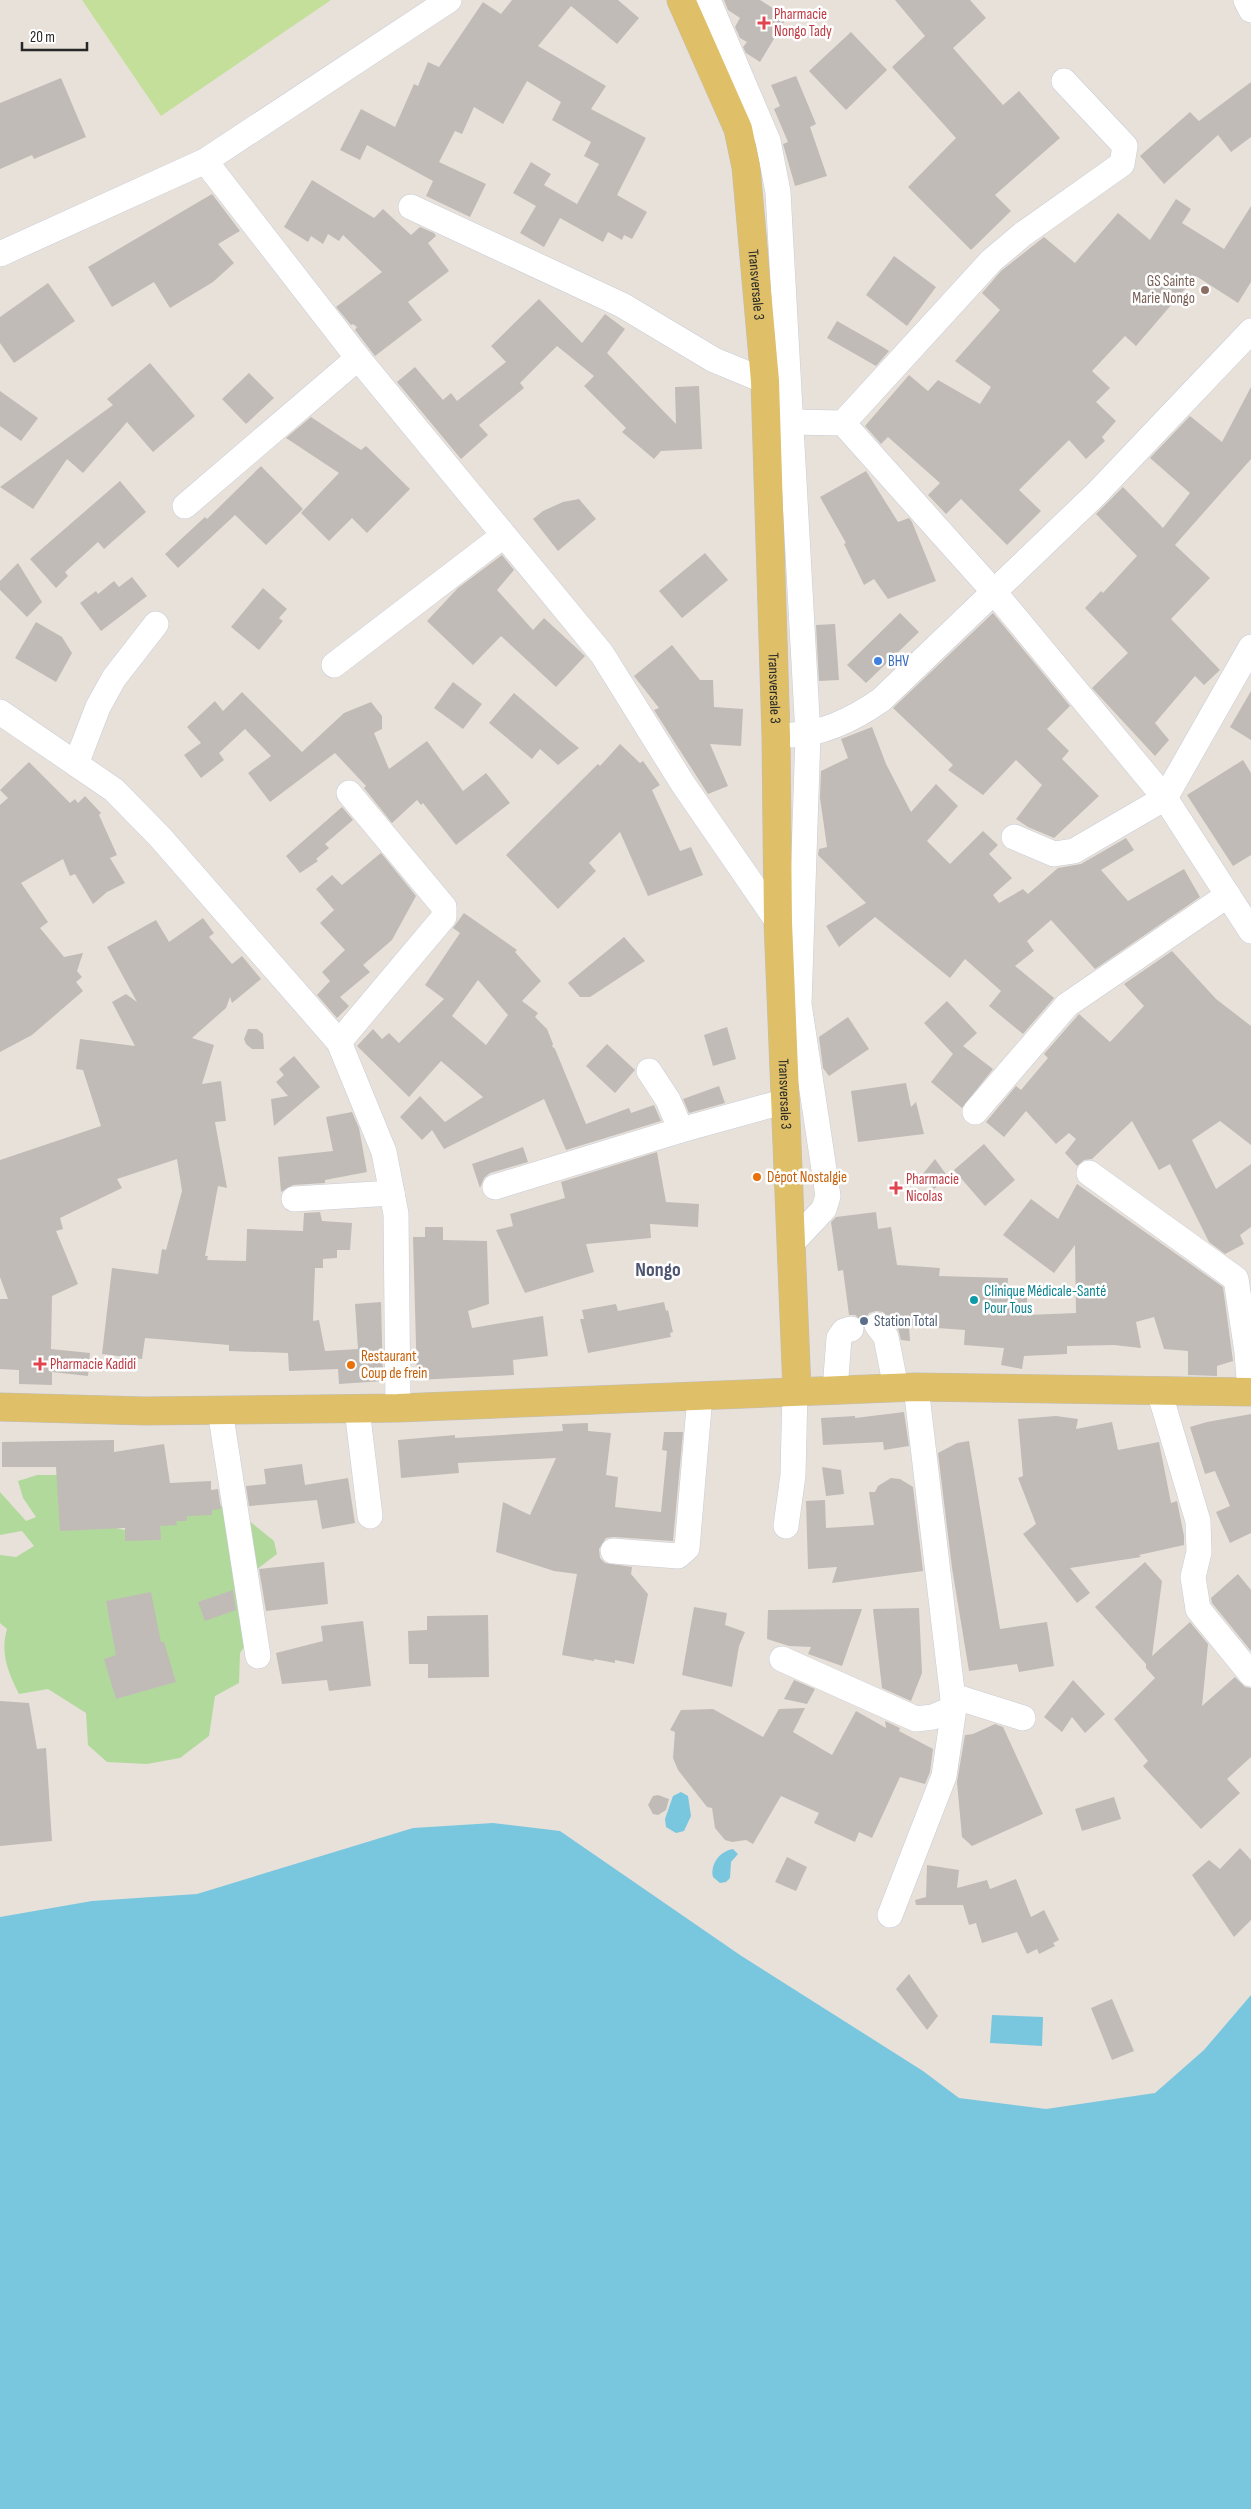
<svg xmlns="http://www.w3.org/2000/svg" width="1251" height="2509" font-family="'Sofia Sans Condensed',sans-serif">
<style>
.green{fill:#b2d99c}
.pitch{fill:#c3df99}
.water{fill:#78c7df}
.building{fill:#c0bbb7;fill-rule:evenodd}
.lines{fill:none;stroke-linecap:round;stroke-linejoin:round}
.minor-casing{stroke:#c8ccd7;stroke-width:26}
.major-casing{stroke:#bebebe;stroke-width:29}
.minor{stroke:#fff;stroke-width:25}
.major{stroke:#dfc068;stroke-width:28}
.health-dot{fill:#e0444e;stroke:#fff;stroke-width:2}
.education-dot{fill:#8d6e63;stroke:#fff;stroke-width:2}
.shop-dot{fill:#3f7fe0;stroke:#fff;stroke-width:2}
.food-dot{fill:#e8710a;stroke:#fff;stroke-width:2}
.culture-dot{fill:#0f9aa8;stroke:#fff;stroke-width:2}
.service-dot{fill:#5c6f8a;stroke:#fff;stroke-width:2}
.labels{text-anchor:middle;stroke-width:5;stroke-linejoin:round;paint-order:stroke}
.health-label{font-size:15px;fill:#be3a42;stroke:#fff;text-anchor:start}
.education-label{font-size:15px;fill:#785e54;stroke:#fff;text-anchor:end}
.street-label{font-size:15px;fill:#272727;stroke:#fff}
.shop-label{font-size:15px;fill:#366cbe;stroke:#fff;text-anchor:start}
.food-label{font-size:15px;fill:#c56008;stroke:#fff;text-anchor:start}
.culture-label{font-size:15px;fill:#0d838f;stroke:#fff;text-anchor:start}
.service-label{font-size:15px;fill:#4e5e75;stroke:#fff;text-anchor:start}
.district-label{font-size:20px;font-weight:bold;fill:#4d5572;stroke:#fff}
</style>
<rect width="100%" height="100%" fill="#e8e1da"/>
<path class="green" d="M37,1475H76L87,1521L137,1533L213,1503L237,1511L274,1541L277,1554L252,1573V1636L240,1653L239,1683L215,1696L209,1736L180,1758L147,1764L107,1762L88,1745L86,1713L48,1689L19,1694C8,1672 0,1653 7,1629L0,1623V1555L16,1557L34,1546L22,1531L0,1535V1492L26,1521L36,1517L23,1498L18,1481Z"/>
<path class="pitch" d="M82,0H331L161,116Z"/>
<g class="water">
<path d="M681,1792L688,1796L691,1816L684,1831L676,1833L666,1827L665,1819L673,1796Z"/>
<path d="M493,1823L560,1831L740,1955L923,2071L959,2098L1046,2109L1155,2093L1204,2050L1251,1995V2509H0V1917L92,1901L197,1894L413,1828Z"/>
<path d="M733,1849L738,1854L731,1862L730,1878L726,1882L720,1883L713,1877C710,1864 720,1851 733,1849Z"/>
<path d="M992,2015L1043,2017L1042,2046L990,2043Z"/>
</g>
<g class="building">
<path d="M512,0H618L639,18L617,44L571,6L538,46L606,86L591,109L646,138L617,195L647,212L632,239L624,235L622,240L608,232L603,242L560,218L544,247L520,233L536,206L513,193L531,162L551,174L544,185L577,204L599,164L584,156L591,142L552,120L561,102L527,81L503,124L474,107L462,134L455,131L439,162L486,184L470,217L426,196L433,181L367,145L360,160L340,150L361,109L395,127L414,84L418,86L428,62L439,67L483,2L501,14Z"/>
<path d="M724,0H760L787,17L760,62L746,53L743,47L747,42L740,38L735,27L740,18L728,10Z"/>
<path d="M895,0H970L986,18L953,48L1003,105L1019,91L1060,138L995,195L1011,211L971,250L908,187L956,138L892,67L925,36Z"/>
<path d="M851,32L887,70L846,110L809,71Z"/>
<path d="M796,76L816,124L810,127L827,176L795,186L783,144L788,142L774,109L780,106L771,85Z"/>
<path d="M61,78L86,137L34,159L32,155L0,169V103Z"/>
<path d="M1251,82V137L1231,152L1218,135L1164,184L1140,156L1190,112L1199,121Z"/>
<path d="M312,180L374,218L383,209L411,235L420,227L434,233L436,236L428,243L449,271L408,302L422,320L375,356L355,330L357,327L353,324L351,325L336,307L382,272L343,235L339,241L328,234L323,244L311,236L308,242L284,227Z"/>
<path d="M212,194L240,231L218,244L234,263L213,282L170,308L154,282L112,307L88,267Z"/>
<path d="M1176,199L1191,209L1182,223L1224,249L1251,206V282L1238,303L1196,276L1136,346L1125,336L1092,371L1110,388L1096,402L1116,421L1102,437L1105,441L1086,459L1069,440L1019,490L1041,511L1007,545L961,499L946,514L928,495L940,483L888,437L881,444L865,426L909,375L928,391L938,380L980,404L991,387L955,361L1000,310L982,293L1001,271L1044,237L1075,263L1118,213L1150,240Z"/>
<path d="M894,256L936,287L907,326L866,295Z"/>
<path d="M48,283L75,321L14,363L0,343V317Z"/>
<path d="M539,299L582,343L605,314L625,329L607,353L676,424L675,387L699,386L702,449L661,451L654,459L622,432L626,428L584,386L594,376L557,346L520,383L524,388L479,425L488,435L461,459L397,382L415,367L443,400L451,393L457,401L506,362L491,346Z"/>
<path d="M837,321L881,346L889,351L876,366L827,338Z"/>
<path d="M150,363L195,416L153,452L127,422L83,473L67,459L33,509L0,487L113,405L107,399Z"/>
<path d="M249,373L274,398L246,424L222,399Z"/>
<path d="M1251,387V459L1175,545L1210,578L1171,619L1220,670L1204,685L1195,676L1155,723L1169,740L1155,756L1092,688L1128,653L1085,608L1101,591L1103,593L1137,556L1096,514L1123,487L1163,528L1190,493L1150,458L1190,416L1222,442Z"/>
<path d="M0,391L38,418L21,441L0,426Z"/>
<path d="M311,417L361,450L366,446L410,489L367,533L352,518L329,541L301,513L339,473L286,438Z"/>
<path d="M261,466L303,509L266,545L235,515L178,568L165,554L205,517L207,519Z"/>
<path d="M866,471L898,522L909,518L912,522L936,581L888,599L874,579L864,585L844,544L846,543L820,497Z"/>
<path d="M120,481L146,512L104,549L98,542L65,572L68,576L56,588L30,559Z"/>
<path d="M579,499L596,519L558,551L533,519L543,511L563,502Z"/>
<path d="M705,553L728,580L682,618L659,591Z"/>
<path d="M502,555L514,570L497,590L533,630L544,618L585,656L556,687L501,636L473,665L427,621L458,588Z"/>
<path d="M18,563L42,602L27,617L0,590V581Z"/>
<path d="M132,577L147,596L101,631L80,603L96,591L98,594L114,581L119,587Z"/>
<path d="M263,588L287,609L279,618L283,621L259,650L231,627Z"/>
<path d="M900,613L919,632L866,683L847,665Z"/>
<path d="M993,613L1070,706L1047,729L1069,751L1062,759L1099,796L1054,838L1028,827L1016,819L1042,785L1016,760L983,795L948,770L953,765L893,708Z"/>
<path d="M36,622L62,637L72,653L56,682L15,658Z"/>
<path d="M835,624L839,680L819,681L816,625Z"/>
<path d="M672,645L700,680H713L714,707L743,709L741,746L710,744L728,786L708,794L654,710L659,708L634,676Z"/>
<path d="M453,682L482,704L463,729L434,708Z"/>
<path d="M1251,691V740L1230,727Z"/>
<path d="M242,692L302,752L344,713L371,702L382,716V729L374,733L389,769L427,741L463,791L486,773L510,803L456,845L423,803L421,805L417,800L392,823L364,788L366,786L335,753L270,802L248,773L271,756L245,729L219,753L224,760L201,778L184,755L201,743L187,727L215,701L223,711Z"/>
<path d="M514,693L569,740L579,748L558,765L540,749L532,759L489,723Z"/>
<path d="M872,727L886,764L911,812L936,784L958,806L927,841L950,864L983,831L998,845L989,854L1012,878L993,895L999,903L1023,889L1028,894L1058,868L1081,864L1126,838L1134,850L1101,870L1128,901L1184,869L1200,897L1095,969L1051,920L1027,941L1034,951L1015,966L1054,998L1023,1034L989,1006L1001,991L965,959L950,978L875,917L839,947L826,926L866,903L818,855L819,849L827,847L820,798L821,771L848,758L841,739Z"/>
<path d="M620,744L640,763L643,761L660,785L652,790L680,851L691,847L703,875L648,896L620,832L589,863L596,871L558,909L506,855L598,764L600,766Z"/>
<path d="M1243,760L1251,773V855L1233,866L1187,795Z"/>
<path d="M29,762L70,803L75,799L78,803L85,796L101,813L99,815L117,855L110,858L125,883L107,892L93,904L75,874L70,876L63,859L21,883L48,922L40,928L64,957L83,953L77,971L82,977L76,982L83,991L32,1035L0,1052V805L8,798L0,790Z"/>
<path d="M342,807L353,820L325,844L329,848L316,859L318,861L300,873L286,856Z"/>
<path d="M381,853L416,896L392,940L363,965L370,972L340,997L349,1006L337,1018L317,995L330,981L322,972L345,950L320,923L334,910L316,889L332,875L342,885Z"/>
<path d="M464,913L517,950L515,952L541,981L522,1001L538,1013L535,1017L547,1029L553,1044L552,1046L555,1049L586,1124L629,1108L631,1113L654,1105L661,1121L566,1150L544,1099L444,1149L432,1130L422,1140L400,1117L420,1096L445,1122L483,1097L441,1061L409,1097L357,1046L373,1029L382,1039L389,1033L399,1043L444,999L425,985L460,933L453,928ZM478,980L508,1015L486,1045L452,1016Z"/>
<path d="M203,918L214,933L209,937L232,964L242,956L261,979L232,1003L230,997L226,1008L192,1038L214,1045L202,1084L221,1081L226,1121L215,1122L227,1188L218,1186L205,1256H208L207,1260L246,1261L247,1229L303,1231L304,1213L320,1212L322,1221L352,1223L350,1250H337V1258L323,1259V1268H315L313,1321L319,1320L325,1351L358,1349L355,1304L381,1302L383,1381L339,1384L338,1369L289,1371L288,1353L229,1351V1345L145,1338L142,1359L102,1354L112,1268L158,1274L162,1249L166,1250L182,1191L177,1159L117,1179L122,1188L60,1218L63,1229L56,1231L78,1284L52,1296L51,1349L90,1353L88,1376L52,1372V1385L19,1384V1370L0,1369V1299H8L0,1277V1160L101,1126L83,1070L76,1069L80,1039L135,1046L112,1002L126,994L137,1002L107,947L156,920L169,942Z"/>
<path d="M624,937L645,961L590,997H580L568,983Z"/>
<path d="M1172,951L1216,999L1251,1026V1145L1220,1121L1192,1140L1216,1189L1251,1164V1227L1240,1235L1244,1244L1225,1254L1209,1242L1170,1164L1159,1170L1132,1121L1092,1159L1084,1160L1077,1166L1065,1153L1076,1139L1069,1133L1056,1144L1026,1111L1004,1137L986,1122L1016,1086L1021,1090L1048,1058L1044,1054L1079,1014L1110,1042L1144,1006L1124,984Z"/>
<path d="M947,1001L977,1033L963,1046L993,1069L962,1108L931,1082L953,1054L924,1023Z"/>
<path d="M848,1017L869,1049L829,1076L823,1068L819,1037Z"/>
<path d="M727,1027L736,1059L713,1066L704,1035Z"/>
<path d="M248,1029H257L263,1034L264,1049H252L246,1044L244,1039Z"/>
<path d="M607,1044L635,1070L615,1093L586,1066Z"/>
<path d="M294,1056L320,1087L274,1126L271,1099L288,1096L276,1082L284,1075L279,1069Z"/>
<path d="M906,1083L911,1107L916,1102L924,1134L858,1142L851,1091Z"/>
<path d="M719,1086L725,1103L689,1113L683,1099Z"/>
<path d="M352,1112L359,1128L367,1172L325,1180V1183L293,1185L281,1192L278,1157L333,1151L326,1117Z"/>
<path d="M984,1144L1015,1180L985,1206L954,1170Z"/>
<path d="M523,1147L528,1162L490,1173L484,1178L480,1188L472,1164Z"/>
<path d="M657,1152L666,1202L699,1204L698,1227L650,1224L651,1238L586,1244L594,1272L525,1293L496,1230L513,1226L510,1214L565,1198L561,1182Z"/>
<path d="M935,1159L948,1177L934,1189L922,1175Z"/>
<path d="M1077,1184L1223,1287L1233,1361L1217,1366V1376L1188,1375V1351L1164,1349L1154,1317L1136,1322L1141,1348L1114,1345L1067,1346V1354L1024,1356L1022,1369L1001,1365L1004,1348L964,1345L965,1330L909,1326L910,1341L901,1340L898,1328L883,1312L876,1311L869,1313L863,1322L855,1315H849L843,1270L838,1271L831,1222L836,1217L876,1212L878,1229L891,1227L897,1265L940,1268L939,1276L1008,1278L1007,1298H1027V1315L1076,1313L1075,1245L1054,1273L1003,1235L1031,1199L1058,1219Z"/>
<path d="M425,1227H443V1240L487,1241L489,1304L468,1311L472,1328L543,1316L548,1356L513,1360L514,1375L417,1380L413,1237H425Z"/>
<path d="M664,1302L666,1311L668,1310L673,1332L670,1333L671,1337L588,1353L580,1319H584L582,1310L616,1304L618,1311Z"/>
<path d="M904,1412L909,1446L884,1450L883,1442L823,1445L821,1418L855,1416V1418Z"/>
<path d="M1251,1414V1533L1230,1543L1216,1512L1230,1506L1215,1471L1205,1474L1190,1427L1207,1422Z"/>
<path d="M1056,1416L1078,1419L1076,1429L1112,1422L1118,1450L1159,1442L1171,1503L1177,1501L1184,1536V1545L1139,1555L1141,1557L1070,1568L1090,1593L1077,1603L1023,1534L1036,1524L1018,1478L1023,1476L1018,1419Z"/>
<path d="M588,1423V1431L611,1433L606,1475L618,1477L615,1507L661,1512L667,1451L662,1450L664,1432H683L673,1541L614,1537L606,1538L599,1549L600,1558L605,1563L632,1567L631,1574L648,1594L634,1664L615,1660V1663L594,1659V1661L562,1655L577,1574L554,1571L496,1552L503,1502L530,1515L556,1458L458,1463L459,1473L401,1478L398,1440L455,1435V1438L563,1431L562,1424Z"/>
<path d="M114,1440V1452L164,1444L170,1483L211,1481V1490L218,1489L221,1509L212,1510V1515L187,1516V1521H176L177,1525L160,1526L161,1540L125,1541V1528L60,1531L56,1467H2V1442Z"/>
<path d="M969,1441L1000,1629L1047,1622L1054,1666L1019,1672L1017,1664L969,1671L952,1568L938,1453L957,1443Z"/>
<path d="M302,1464L305,1485L348,1478L355,1523L322,1529L317,1500L249,1506L246,1486L266,1484L264,1469Z"/>
<path d="M822,1467L841,1470L844,1494L826,1496Z"/>
<path d="M891,1478L900,1479L913,1487L923,1571L832,1583L837,1567L808,1569L806,1501L825,1500L826,1528L874,1525L869,1492H875L878,1486Z"/>
<path d="M324,1562L328,1604L266,1611L259,1569Z"/>
<path d="M1145,1562L1162,1581L1152,1656L1190,1622L1208,1644L1202,1706L1235,1677L1245,1687L1251,1688V1757L1227,1779L1240,1793L1201,1829L1143,1766L1148,1761L1114,1719L1155,1678L1146,1668V1664L1095,1607Z"/>
<path d="M1238,1574L1251,1590V1651L1212,1603L1211,1598Z"/>
<path d="M233,1590L236,1610L205,1621L198,1602Z"/>
<path d="M151,1592L161,1642H164L176,1682L116,1699L104,1659L116,1655L106,1601Z"/>
<path d="M694,1607L727,1613L725,1625L745,1632L739,1646L732,1687L682,1675Z"/>
<path d="M919,1608L922,1673L911,1701L882,1688L873,1609Z"/>
<path d="M862,1609L842,1666L808,1654L811,1647L789,1646L767,1639L768,1610Z"/>
<path d="M488,1615L489,1677L428,1678V1664H409L408,1631L427,1630V1616Z"/>
<path d="M363,1621L371,1686L329,1691L327,1680L282,1684L276,1653L323,1641L321,1626Z"/>
<path d="M794,1680L815,1689L807,1704L784,1699Z"/>
<path d="M1073,1680L1105,1714L1085,1733L1072,1717L1062,1732L1044,1717Z"/>
<path d="M0,1701L29,1703L37,1749L46,1748L52,1841L0,1846Z"/>
<path d="M805,1708L793,1732L832,1755L856,1711L886,1728L885,1721L900,1728L899,1731L933,1749L930,1772L925,1784L900,1777L872,1838L859,1832L855,1842L814,1823L819,1813L781,1796L753,1844L746,1840L732,1842L725,1840L715,1828L712,1808L707,1807L678,1770L673,1758L675,1732L670,1730L681,1710L713,1709L763,1737L779,1709Z"/>
<path d="M995,1724L1003,1727L1043,1814L972,1846L962,1837L957,1782L965,1735L973,1734Z"/>
<path d="M658,1795L669,1799L666,1810L658,1815L653,1814L648,1805L653,1796Z"/>
<path d="M1114,1797L1121,1819L1082,1831L1075,1809Z"/>
<path d="M1240,1848L1251,1860V1920L1234,1937L1192,1875L1209,1860L1220,1869Z"/>
<path d="M787,1857L807,1867L796,1891L775,1882Z"/>
<path d="M927,1865L959,1870L957,1888L987,1880L990,1889L1016,1879L1031,1917L1044,1910L1059,1940L1053,1943L1055,1946L1039,1954L1037,1949L1027,1954L1017,1932L982,1943L976,1923L969,1925L963,1905H916L915,1900L926,1897Z"/>
<path d="M909,1974L938,2016L927,2030L896,1989Z"/>
<path d="M1112,1999L1134,2051L1112,2060L1091,2008Z"/>
</g>
<g class="lines">
<g class="minor-casing">
<g id="minor">
<path d="M708,0L768,141L778,192L808,735L799,1004L828,1196L824,1209L790,1245"/>
<path d="M1246,0L1251,10"/>
<path d="M205,161L358,358L602,654L683,784L778,922"/>
<path d="M411,207L622,305L714,360L765,381"/>
<path d="M0,254L205,161L449,0"/>
<path d="M790,422L843,423L995,593L1165,798L1251,931"/>
<path d="M843,423L991,261L1023,234L1122,164L1125,146L1064,81"/>
<path d="M185,506L358,358"/>
<path d="M334,665L504,535"/>
<path d="M0,712L114,790L160,837L339,1042L384,1152L396,1214L398,1408"/>
<path d="M792,735C825,734 855,718 881,700L1097,493L1251,331"/>
<path d="M76,764L98,707L114,678L156,624"/>
<path d="M1014,837L1054,854L1074,851L1165,798L1251,647"/>
<path d="M339,1042L444,917V907L349,793"/>
<path d="M649,1071L668,1100L681,1130"/>
<path d="M975,1112L1067,1005L1228,895"/>
<path d="M1089,1173L1236,1279L1247,1352L1250,1392"/>
<path d="M495,1187L681,1130L786,1101"/>
<path d="M294,1199L392,1193"/>
<path d="M877,1325L886,1337L896,1388"/>
<path d="M835,1390L839,1338L844,1331L851,1329"/>
<path d="M1159,1391L1198,1521L1199,1552L1193,1577L1198,1609L1251,1674"/>
<path d="M357,1409L370,1516"/>
<path d="M220,1410L258,1656"/>
<path d="M786,1526L793,1475L795,1391"/>
<path d="M613,1551L678,1556L687,1548L700,1396"/>
<path d="M782,1659L916,1719L933,1717L954,1708L916,1387"/>
<path d="M953,1696L1023,1718"/>
<path d="M890,1915L944,1776L954,1708"/>
</g>
</g>
<g class="major-casing">
<g id="major">
<path id="s1" d="M681,0L738,129L746,167L765,381L776,736L778,922L797,1391"/>
<path d="M0,1407L145,1411L398,1408L916,1387L1251,1392"/>
</g>
</g>
<use href="#minor" class="minor"/>
<use href="#major" class="major"/>
</g>
<g class="health-dot">
<path d="M761.5 15.5h5v5h5v5h-5v5h-5v-5h-5v-5h5z"/>
<path d="M893.5 1180.5h5v5h5v5h-5v5h-5v-5h-5v-5h5z"/>
<path d="M37.5 1356.5h5v5h5v5h-5v5h-5v-5h-5v-5h5z"/>
</g>
<circle class="education-dot" cx="1205" cy="290" r="5"/>
<circle class="shop-dot" cx="878" cy="661" r="5"/>
<g class="food-dot">
<circle cx="757" cy="1177" r="5"/>
<circle cx="351" cy="1365" r="5"/>
</g>
<circle class="culture-dot" cx="974" cy="1300" r="5"/>
<circle class="service-dot" cx="864" cy="1321" r="5"/>
<g class="labels">
<g class="health-label">
<text x="774" y="19">Pharmacie<tspan x="774" dy="17">Nongo Tady</tspan></text>
<text x="906" y="1184">Pharmacie<tspan x="906" dy="17">Nicolas</tspan></text>
<text x="50" y="1369">Pharmacie Kadidi</text>
</g>
<g class="education-label">
<text x="1195" y="286">GS Sainte<tspan x="1195" dy="17">Marie Nongo</tspan></text>
</g>
<g class="street-label">
<text dy="5" stroke="none"><textPath href="#s1" startOffset="298">Transversale 3</textPath></text>
<text dy="5" stroke="none"><textPath href="#s1" startOffset="702">Transversale 3</textPath></text>
<text dy="5" stroke="none"><textPath href="#s1" startOffset="1108">Transversale 3</textPath></text>
</g>
<g class="shop-label">
<text x="888" y="666">BHV</text>
</g>
<g class="food-label">
<text x="767" y="1182">Dépot Nostalgie</text>
<text x="361" y="1361">Restaurant<tspan x="361" dy="17">Coup de frein</tspan></text>
</g>
<g class="culture-label">
<text x="984" y="1296">Clinique Médicale-Santé<tspan x="984" dy="17">Pour Tous</tspan></text>
</g>
<g class="service-label">
<text x="874" y="1326">Station Total</text>
</g>
<g class="district-label">
<text x="658" y="1276">Nongo</text>
</g>
</g>
<path d="M22 42v8h65v-8" fill="none" stroke="#272727" stroke-width="2.5"/>
<text x="30" y="42" font-size="15" fill="#272727" stroke="#ffffff" stroke-width="4" paint-order="stroke">20 m</text>
</svg>
